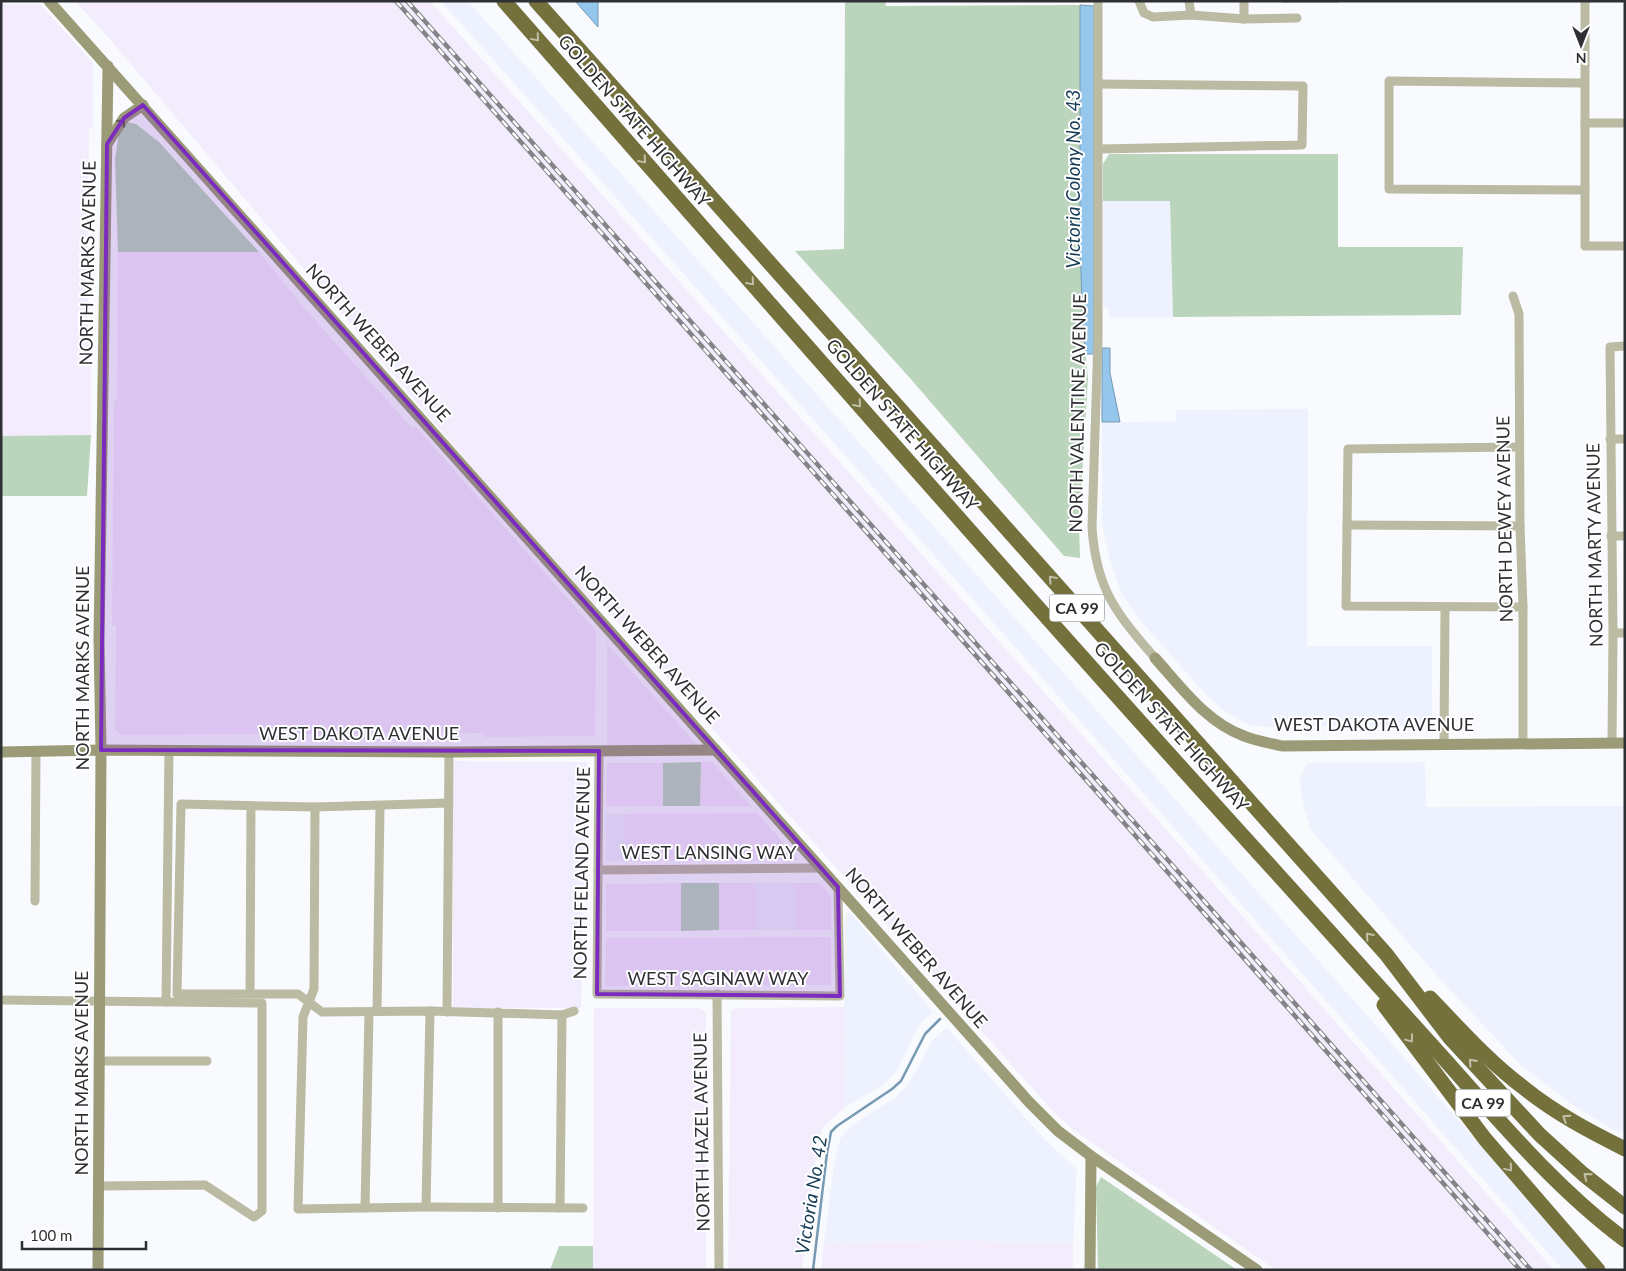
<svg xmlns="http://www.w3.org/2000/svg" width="1626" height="1271" font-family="Lato,sans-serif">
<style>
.built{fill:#edf2fe}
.industrial{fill:#f3ecfd}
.education{fill:#f1edff}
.green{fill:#bad5bc}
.water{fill:#95c6eb;stroke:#7699b4}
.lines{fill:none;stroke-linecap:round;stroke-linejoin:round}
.stream{stroke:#7699b4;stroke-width:2.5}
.street{stroke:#bbbaa2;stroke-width:9}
.secondary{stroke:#9c9b77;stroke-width:11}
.highway{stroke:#74713c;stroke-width:15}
.rail-casing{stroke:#838488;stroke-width:4.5}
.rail{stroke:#fff;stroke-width:2.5;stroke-dasharray:8;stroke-linecap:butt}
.oneway{stroke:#c0bfa7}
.oneway2{stroke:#55554b}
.marked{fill:#7b2cbf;fill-opacity:0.2;stroke:#7b2cbf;stroke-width:4;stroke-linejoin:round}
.labels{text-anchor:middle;stroke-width:4;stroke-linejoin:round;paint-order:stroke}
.shield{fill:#fff;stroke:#6d6e70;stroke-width:1}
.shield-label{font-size:16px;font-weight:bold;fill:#2f3033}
.street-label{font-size:18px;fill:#2f3033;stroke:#fff}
.water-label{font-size:19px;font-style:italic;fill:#153b55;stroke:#fff}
</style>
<rect width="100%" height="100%" fill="#f8fafe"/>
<g class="built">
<path d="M441,1H468L1387,1038L1588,1270H1563L941,563Z"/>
<path d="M1103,201H1170L1173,317L1110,318L1109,308L1103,306Z"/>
<path d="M1308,409L1307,646H1432V721L1426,726L1274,727L1255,726L1247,724L1222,709L1207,696L1141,621L1121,593L1110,560L1102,525V423L1176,421V410Z"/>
<path d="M1425,762L1426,807L1625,806V1133L1612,1129L1571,1104L1521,1065L1439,978L1311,830L1303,804L1300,779L1307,763Z"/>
<rect x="606" y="814" width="19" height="47"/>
<rect x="756" y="883" width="38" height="47"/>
<path d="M850,912L933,1012L922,1022L912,1038L898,1070L883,1085L844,1108L845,915Z"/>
<path d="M947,1028L1045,1140L1077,1169L1073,1244L977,1241L824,1242L835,1159L840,1139L852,1125L895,1098L908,1085L934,1038Z"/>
</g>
<g class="industrial">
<path d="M75,1H430L1162,825L1554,1270H1276L1072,1129L1050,1108L596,598V614L107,36Z"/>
<path d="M1,4H40L93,63V127L89,128L88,252V343L91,344V435L1,436Z"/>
<path d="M118,252H259L305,309L412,428L415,426L596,631L595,736L484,737V733L121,735L115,729L116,626L112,625L114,401L117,400Z"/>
<path d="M607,644L699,747L607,748Z"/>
<path d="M701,762H712L751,806H700Z"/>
<path d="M607,763H663V806H606Z"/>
<path d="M757,813L799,860L625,861V814Z"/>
<path d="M681,883V931H606V884Z"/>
<rect x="719" y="883" width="37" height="47"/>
<path d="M794,883H819L831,896V930H794Z"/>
<path d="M831,937V985L605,986L606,938Z"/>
<path d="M845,1007L844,1108L823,1127L818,1141L802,1270H728L731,1011L737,1008Z"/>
<path d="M594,1008H699L706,1012V1270H593Z"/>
<path d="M977,1241L1073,1244V1270H821L824,1242Z"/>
</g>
<path class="education" d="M453,761L587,762L581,1008H453Z"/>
<g class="green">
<path d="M845,1H885L886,6L1080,5V248L1083,328L1088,378L1079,526L1080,558L1064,556L909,377L795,251L844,249Z"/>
<rect x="1282" y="1" width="56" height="2"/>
<path d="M127,122L136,124L159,142L259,252H118L115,159L119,133Z"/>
<path d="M1109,154H1338V247H1463L1461,315L1173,317L1170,201H1103V164Z"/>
<path d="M91,435L87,496H1V436Z"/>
<path d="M701,762L700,806H663V763Z"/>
<path d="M681,883H719V930L681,931Z"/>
<path d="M1101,1177L1237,1270H1098L1096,1187Z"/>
<path d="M559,1246H593V1270H550Z"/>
</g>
<g class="water">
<path d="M575,1H598V27Z"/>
<path d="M1080,5L1094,6V354H1086L1083,328L1080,248Z"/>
<path d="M1102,348H1110V373L1120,422H1102Z"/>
</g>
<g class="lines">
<path class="stream" d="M813,1270L827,1153L831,1132L837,1126L892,1089L901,1081L925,1034L940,1019"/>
<g class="street">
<path d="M1098,1V339L1092,527C1096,589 1116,613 1155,658"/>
<path d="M1139,1L1144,13L1153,17L1191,15L1244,19L1297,18"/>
<path d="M1189,1L1191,15"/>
<path d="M1585,1V246H1625"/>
<path d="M1244,19V1"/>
<path d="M1584,83L1389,81V189L1585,190"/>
<path d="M1098,84L1303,86L1302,145L1099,149"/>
<path d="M1585,123H1625"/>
<path d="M1513,296L1519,314L1520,526L1523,607V743"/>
<path d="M1610,439H1625"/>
<path d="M1519,447L1348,449L1346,606L1523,607"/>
<path d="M1347,525L1520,526"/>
<path d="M1611,536H1625"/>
<path d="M1613,633H1625"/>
<path d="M1612,743L1613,633L1610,347L1625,346"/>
<path d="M1444,744L1445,608"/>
<path d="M599,751L597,994L840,996L838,887"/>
<path d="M449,803L315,807L181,804L177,994H298L322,1012L430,1011L562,1015L574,1011"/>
<path d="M315,807L314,989L303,1017L298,1209L426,1207L583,1208"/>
<path d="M598,870L822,868"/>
<path d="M35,901L36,752"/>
<path d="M250,994L251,806"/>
<path d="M717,994L719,1270"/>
<path d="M1,1000L262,1003V1211L254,1217L205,1185L100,1186"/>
<path d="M166,1002L169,750"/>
<path d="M377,1011L380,806"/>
<path d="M447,1012L449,752"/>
<path d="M498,1012V1208"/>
<path d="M100,1061H207"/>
<path d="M426,1207L430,1011"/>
<path d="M365,1208L369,1012"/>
<path d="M560,1208L562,1015"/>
</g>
<g class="secondary">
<path d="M49,1L1029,1102L1058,1131L1091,1156L1257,1270"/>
<path d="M107,144L124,118L143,105"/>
<path d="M1155,658C1181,687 1206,722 1244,736C1256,741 1269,743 1282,746L1625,743"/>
<path d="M1,752L101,750L449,752L716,750"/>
<path d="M98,1270L101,750L99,639L108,66"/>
<path d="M1090,1270L1091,1156"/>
</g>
<g class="highway">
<path d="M504,1C759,291 1013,583 1273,869C1331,933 1389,997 1447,1062C1503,1125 1557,1189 1625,1240"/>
<path d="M536,1L1386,954L1450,1038L1540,1135L1583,1174L1625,1207"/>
<path d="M1430,998C1460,1029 1489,1062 1524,1088C1555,1113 1589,1131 1625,1149"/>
<path d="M1384,1005L1485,1139L1598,1270"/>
</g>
<g class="rail-casing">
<g id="rail">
<path d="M396,1L1520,1270"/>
<path d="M407,1L1531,1270"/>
</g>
</g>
<use href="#rail" class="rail"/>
</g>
<defs><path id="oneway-chevron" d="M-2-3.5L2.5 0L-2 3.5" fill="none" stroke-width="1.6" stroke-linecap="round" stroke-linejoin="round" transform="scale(1.25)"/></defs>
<g class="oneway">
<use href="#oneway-chevron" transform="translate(536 38) rotate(49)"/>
<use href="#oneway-chevron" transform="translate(643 160) rotate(49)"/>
<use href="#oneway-chevron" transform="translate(751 282) rotate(49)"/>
<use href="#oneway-chevron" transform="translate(858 404) rotate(49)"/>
<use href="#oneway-chevron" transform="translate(1052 579) rotate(-132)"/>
<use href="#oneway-chevron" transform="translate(1369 936) rotate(-132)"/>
<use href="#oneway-chevron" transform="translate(1410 1039) rotate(53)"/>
<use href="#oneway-chevron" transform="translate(1472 1062) rotate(-132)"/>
<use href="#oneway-chevron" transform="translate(1566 1118) rotate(-147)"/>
<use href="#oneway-chevron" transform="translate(1509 1168) rotate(50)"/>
<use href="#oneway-chevron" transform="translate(1587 1176) rotate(-141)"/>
</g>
<use class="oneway2" href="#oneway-chevron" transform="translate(122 122) rotate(-50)"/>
<path class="marked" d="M143,105L838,887L840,996L597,994L599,751L101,750L107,144L124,118Z"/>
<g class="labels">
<g class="shield">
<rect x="1049.5" y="594.5" width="55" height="27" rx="4"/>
<rect x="1455.5" y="1089.5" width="55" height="27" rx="4"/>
</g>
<g class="shield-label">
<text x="1077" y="614">CA 99</text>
<text x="1483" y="1109">CA 99</text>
</g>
<g class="street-label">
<text transform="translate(634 121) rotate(49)" y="6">GOLDEN STATE HIGHWAY</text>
<text transform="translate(88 263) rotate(-89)" y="6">NORTH MARKS AVENUE</text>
<text transform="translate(378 343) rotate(48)" y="6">NORTH WEBER AVENUE</text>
<text transform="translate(1078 413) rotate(-89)" y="6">NORTH VALENTINE AVENUE</text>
<text transform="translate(902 425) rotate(49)" y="6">GOLDEN STATE HIGHWAY</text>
<text transform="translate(1505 519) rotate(-91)" y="6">NORTH DEWEY AVENUE</text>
<text transform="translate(1595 545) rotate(-91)" y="6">NORTH MARTY AVENUE</text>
<text transform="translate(647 645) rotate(48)" y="6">NORTH WEBER AVENUE</text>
<text transform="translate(83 668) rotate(-90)" y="6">NORTH MARKS AVENUE</text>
<text x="1374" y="731">WEST DAKOTA AVENUE</text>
<text transform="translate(1171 727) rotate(48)" y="6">GOLDEN STATE HIGHWAY</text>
<text x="359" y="740">WEST DAKOTA AVENUE</text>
<text x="709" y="859">WEST LANSING WAY</text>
<text transform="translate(582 873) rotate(-89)" y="6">NORTH FELAND AVENUE</text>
<text transform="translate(916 948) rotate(49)" y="6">NORTH WEBER AVENUE</text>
<text x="718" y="985">WEST SAGINAW WAY</text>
<text transform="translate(82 1073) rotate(-90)" y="6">NORTH MARKS AVENUE</text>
<text transform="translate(702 1132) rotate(-91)" y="6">NORTH HAZEL AVENUE</text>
</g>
<g class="water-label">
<text transform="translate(1073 179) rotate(-90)" y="7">Victoria Colony No. 43</text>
<text transform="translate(811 1195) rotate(-81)" y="7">Victoria No. 42</text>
</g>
</g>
<rect width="1626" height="1271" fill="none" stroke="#2f3033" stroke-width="5"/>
<g transform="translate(1581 45) rotate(180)" stroke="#ffffff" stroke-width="4" paint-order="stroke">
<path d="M0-4L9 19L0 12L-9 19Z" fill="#2f3033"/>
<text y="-8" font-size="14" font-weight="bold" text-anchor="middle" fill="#2f3033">N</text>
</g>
<path d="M22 1241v8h124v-8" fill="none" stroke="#2f3033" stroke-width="2.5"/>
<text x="30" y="1241" font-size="15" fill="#2f3033" stroke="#ffffff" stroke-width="4" paint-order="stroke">100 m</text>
</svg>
